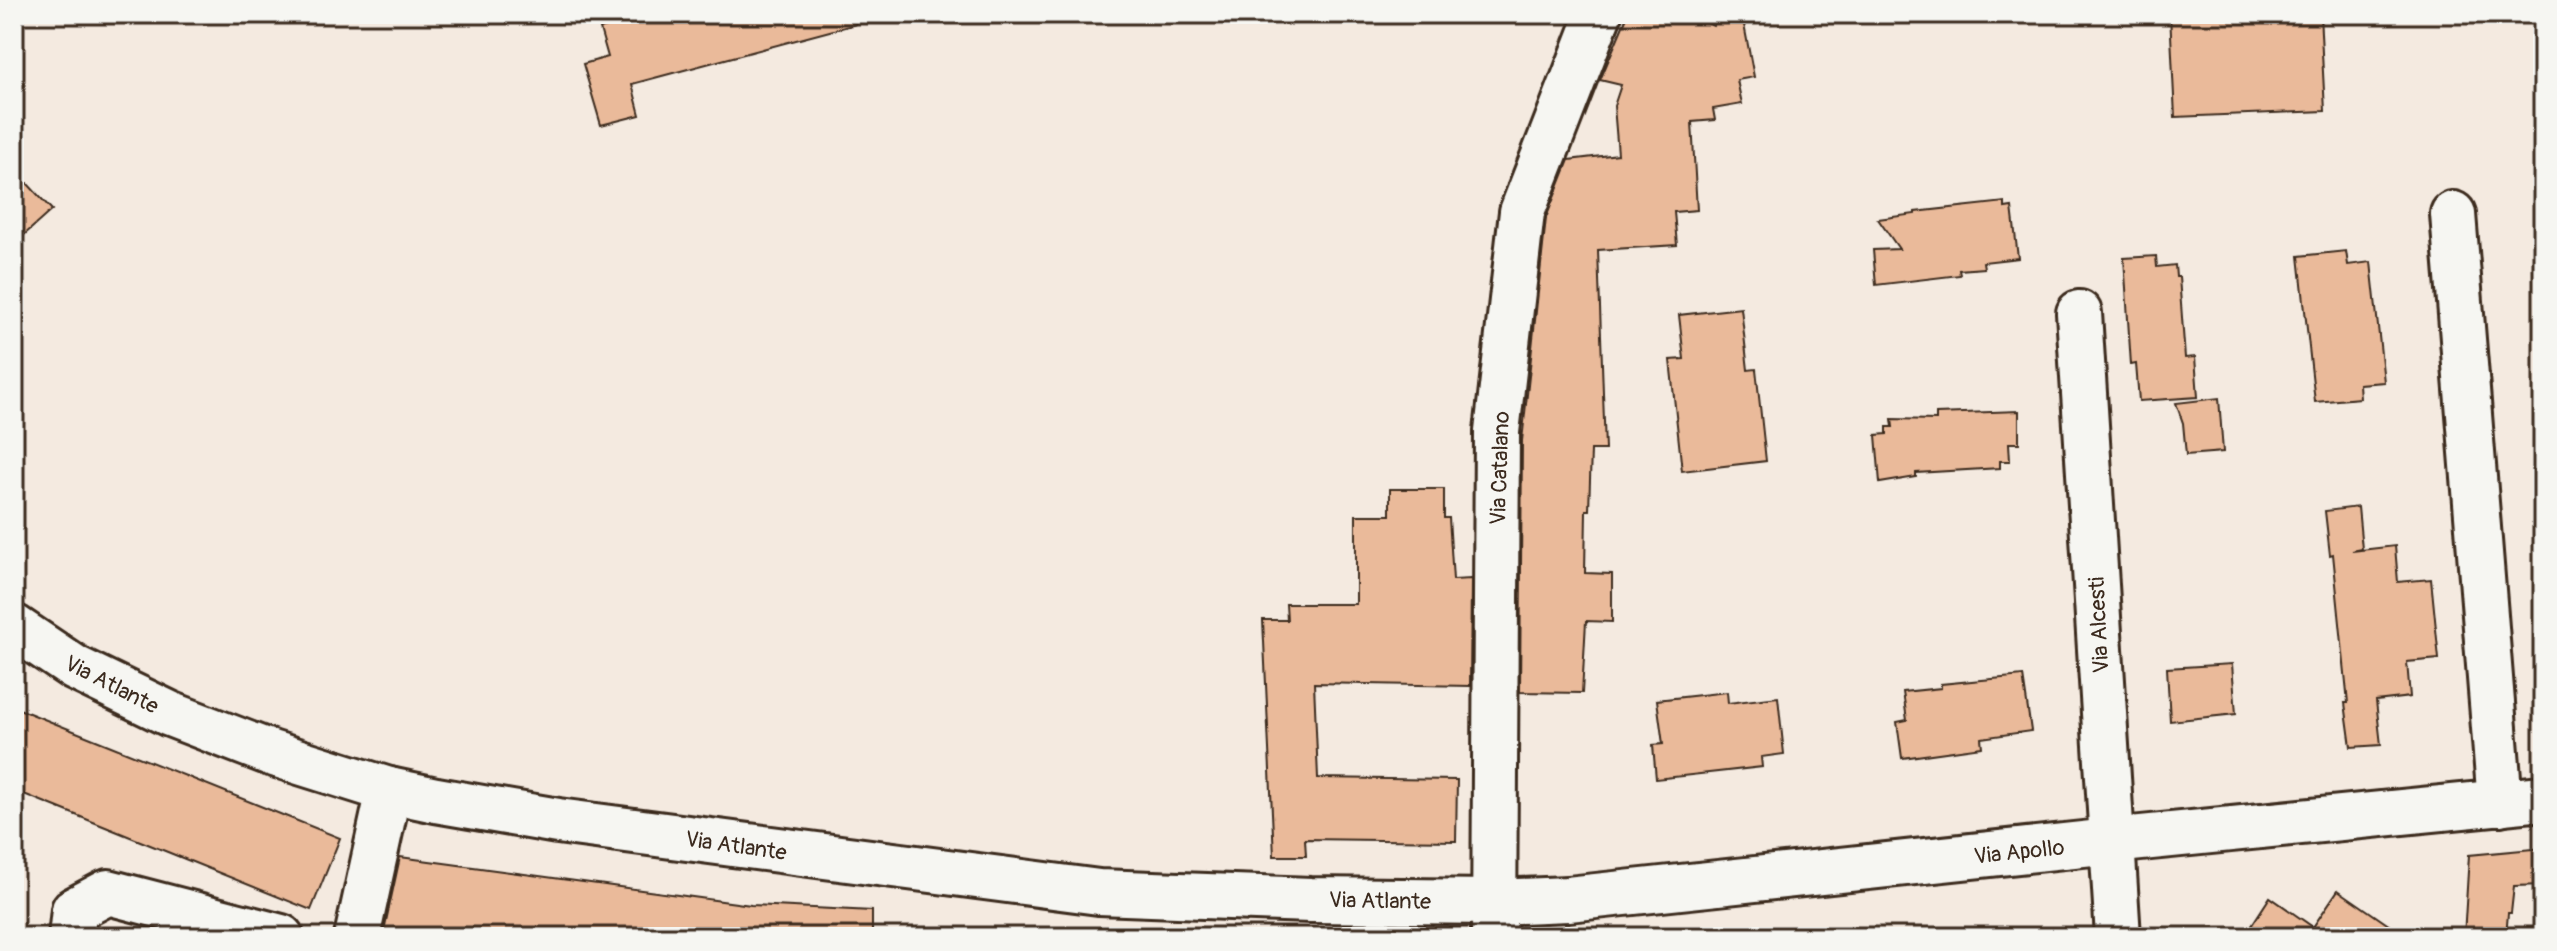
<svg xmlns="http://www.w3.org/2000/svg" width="2557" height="951" font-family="Pangolin,sans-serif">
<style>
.building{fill:#eaba9a;stroke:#3b2a1e;stroke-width:2}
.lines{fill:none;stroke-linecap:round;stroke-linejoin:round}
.minor-casing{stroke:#3b2a1e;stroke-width:50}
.minor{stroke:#f6f6f2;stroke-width:44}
.labels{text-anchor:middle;stroke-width:6;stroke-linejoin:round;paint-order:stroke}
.street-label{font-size:22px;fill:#3b2a1e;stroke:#f6f6f2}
</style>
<rect width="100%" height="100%" fill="#f4eae0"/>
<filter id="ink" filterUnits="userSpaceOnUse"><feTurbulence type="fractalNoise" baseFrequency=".0125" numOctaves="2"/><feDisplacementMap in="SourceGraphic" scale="16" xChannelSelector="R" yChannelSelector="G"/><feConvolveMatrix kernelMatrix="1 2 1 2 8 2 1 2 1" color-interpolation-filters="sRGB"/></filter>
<g filter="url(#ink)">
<g class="building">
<path d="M653,14H855L856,24L632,84L640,115L601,125L583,64L608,57L600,29Z"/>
<path d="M1628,14H1691L1713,26L1721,14H1742L1754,77L1737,80L1742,104L1713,109L1715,120L1692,122L1697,210L1674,212L1677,245L1598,250L1605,450H1591L1589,510H1586L1585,573L1612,574V622L1586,621L1582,693L1520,692L1522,441L1546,218L1569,160L1618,154L1614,106L1621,85L1600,80Z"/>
<path d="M2170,14H2320L2325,111L2175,117Z"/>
<path d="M14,169L52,210L14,244Z"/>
<path d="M2005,202V208L2012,207L2018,258L1983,262L1984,268L1959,270L1960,275L1876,285L1873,250L1899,249L1878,219L1915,214V212Z"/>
<path d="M2346,251L2348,265L2371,262L2384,382L2359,384L2360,398L2315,402L2299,256Z"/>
<path d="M2156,256L2157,267L2175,265L2176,277H2179L2185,358L2195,357L2198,397L2139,401L2136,364L2131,365L2124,258Z"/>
<path d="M1741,308L1748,370L1756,369L1766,461L1682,471L1670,360L1684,359L1679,315Z"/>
<path d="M2219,398L2223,452L2186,455L2183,423L2176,403Z"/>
<path d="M2019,411V443H2009L2010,461H2000V468L1916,473V477L1880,483L1876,435L1887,434V427H1893L1892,419L1936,420V414Z"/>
<path d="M1390,489H1444V518H1449L1453,580L1471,579L1470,686L1314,683L1318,778L1457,780L1456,841L1305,839L1306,856H1274L1263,620H1287L1286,604H1356V515H1390Z"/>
<path d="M2358,507L2362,549L2352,551L2395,546L2398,582L2431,579L2439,659L2407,662L2410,697L2376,701L2381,745L2351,747L2345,703H2348L2333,554L2330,555L2325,511Z"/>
<path d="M2232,664L2236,714L2170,721L2167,668Z"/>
<path d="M2023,676L2031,731L1981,738L1982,747L1902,758L1897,722L1907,720L1903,692L1941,688V684Z"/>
<path d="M1727,692L1728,703L1778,697L1784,754L1761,757L1762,767L1656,779L1653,745L1663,744L1657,700Z"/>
<path d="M14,707L340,838L311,910L14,790Z"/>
<path d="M2543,848V885L2514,886L2511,913H2508L2506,937H2464L2469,855Z"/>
<path d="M400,857L751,905L872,911V937H401L383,935Z"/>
<path d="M2338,890L2406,937H2244L2270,897L2313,927Z"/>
</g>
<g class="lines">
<g class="minor-casing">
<g id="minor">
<path d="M2453,214L2500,803"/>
<path d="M2079,313L2118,937"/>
<path d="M14,627L75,668L170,714L271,753L389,790L436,800L558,821L1099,892L1311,900L1494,902L1568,899L2111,841L2543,798"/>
<path d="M71,937L74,910L108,892L281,937"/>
<path d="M357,937L389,790"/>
<path d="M1494,937L1497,432L1522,212L1599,14"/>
</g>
</g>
<use href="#minor" class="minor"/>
</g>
</g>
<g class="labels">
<g class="street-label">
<text transform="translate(1499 468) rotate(-88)" y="8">Via Catalano</text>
<text transform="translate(2098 625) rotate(-93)" y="8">Via Alcesti</text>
<text transform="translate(112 684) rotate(27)" y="8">Via Atlante</text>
<text transform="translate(736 845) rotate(8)" y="8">Via Atlante</text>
<text transform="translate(2019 851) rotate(-6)" y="8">Via Apollo</text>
<text transform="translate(1380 900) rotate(1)" y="8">Via Atlante</text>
</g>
</g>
<rect width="2557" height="951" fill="none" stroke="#f6f6f2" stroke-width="48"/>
<rect x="24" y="24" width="2509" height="903" fill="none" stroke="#3b2a1e" stroke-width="3" filter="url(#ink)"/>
</svg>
